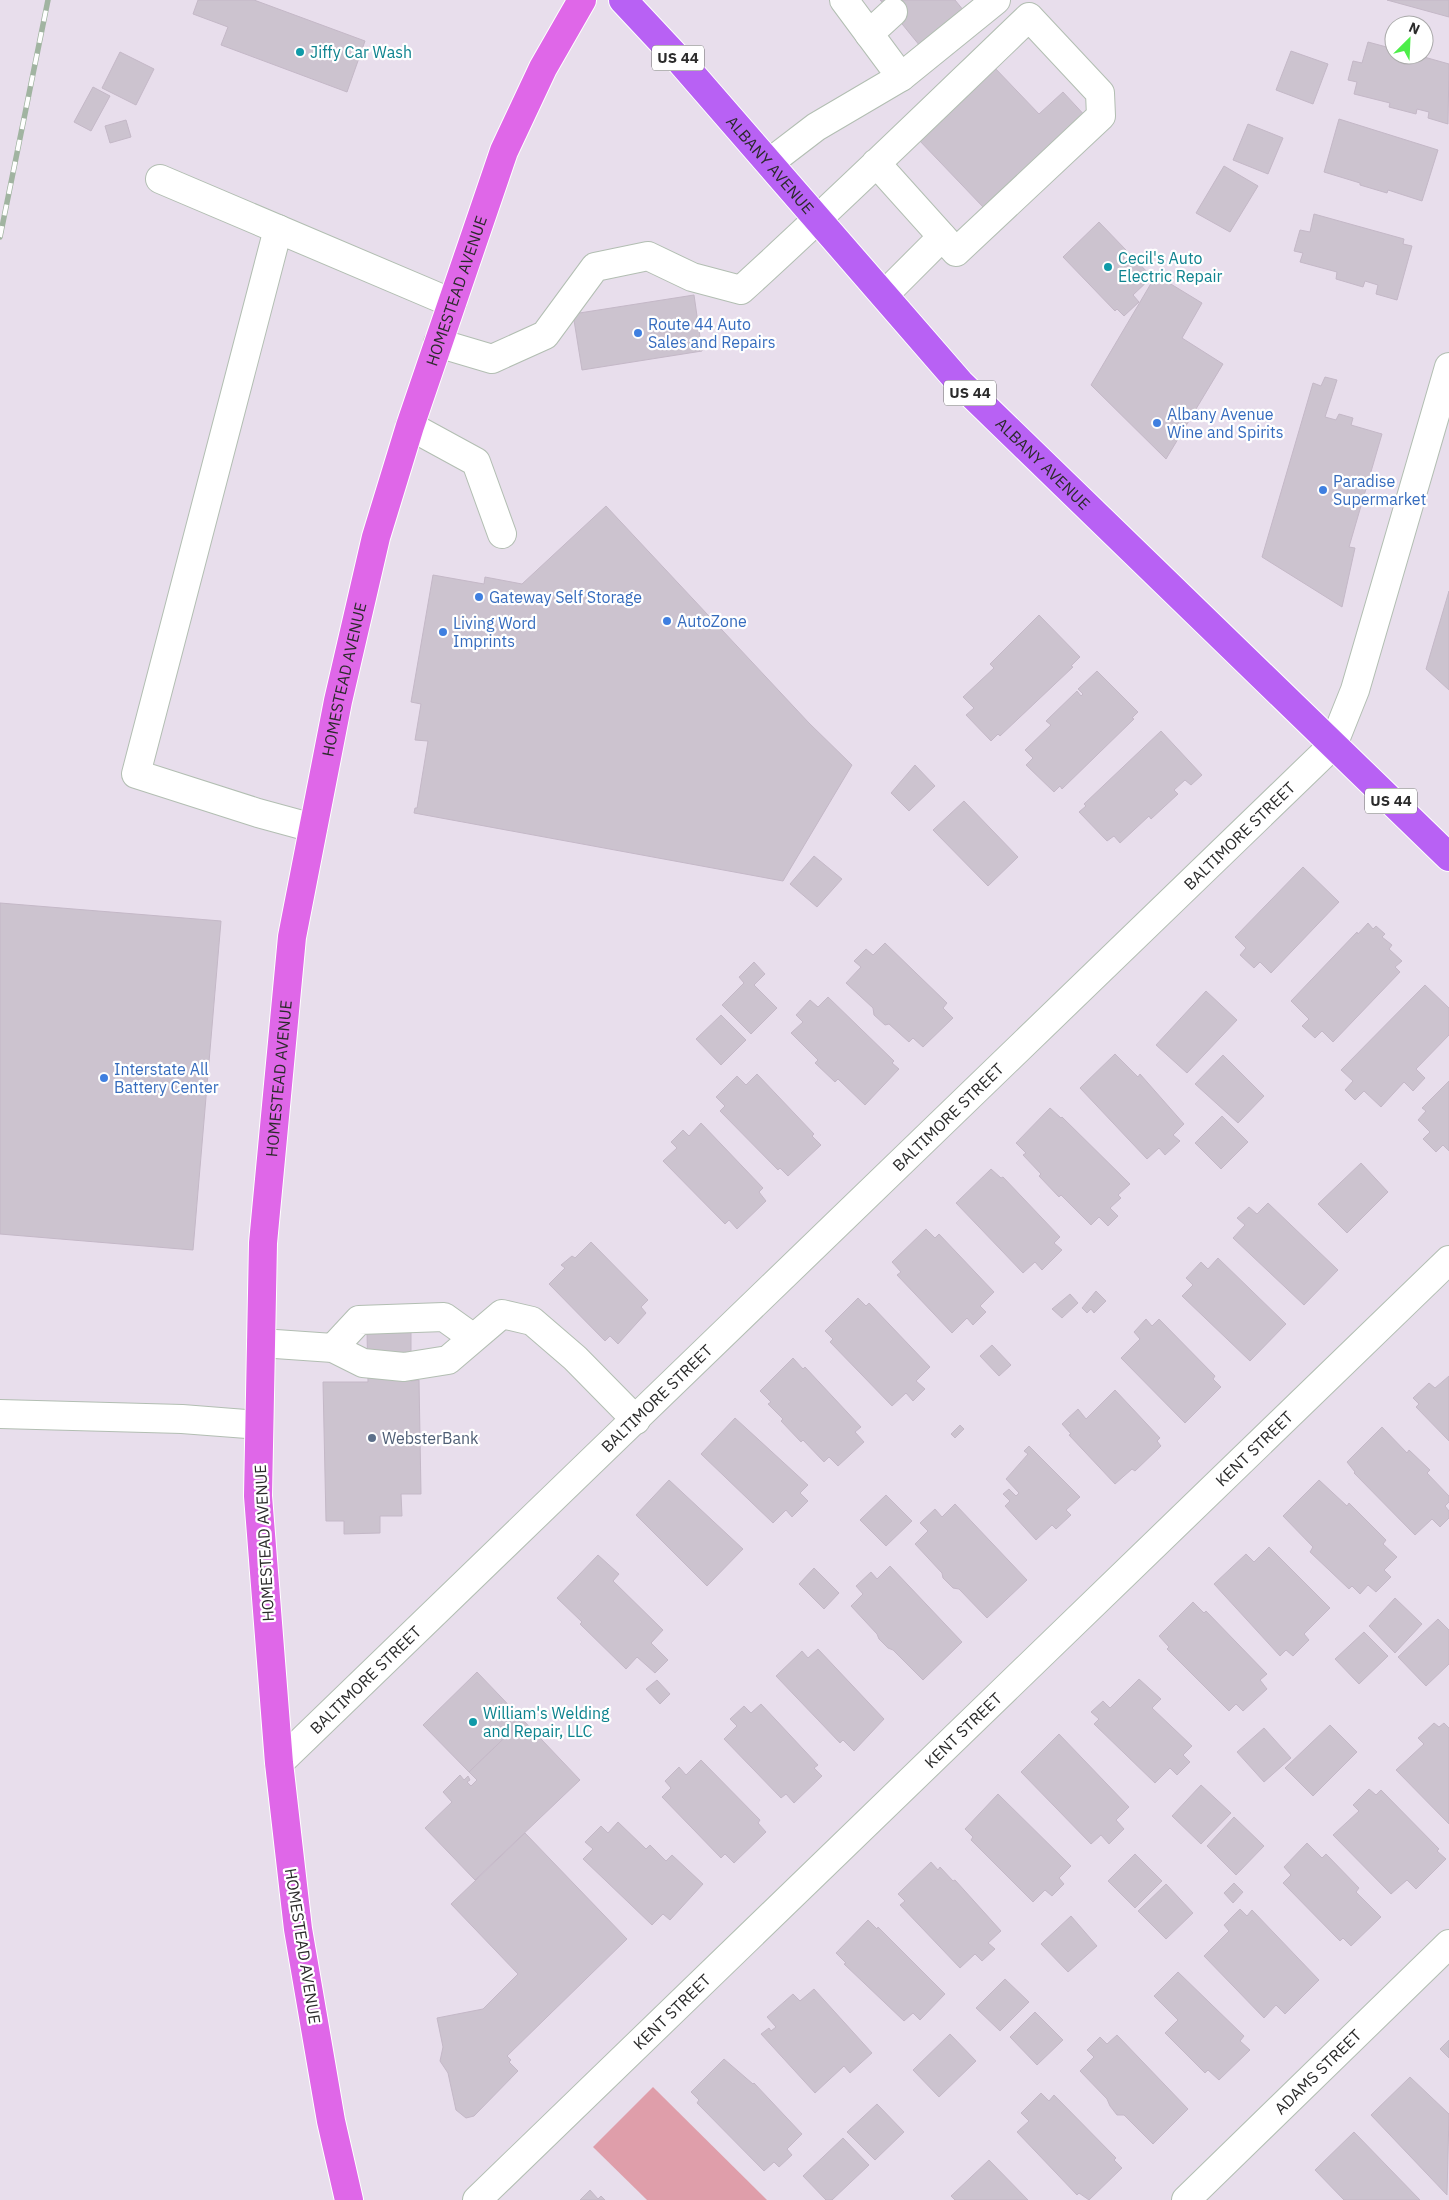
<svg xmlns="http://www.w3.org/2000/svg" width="1449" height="2200" font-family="'IBM Plex Sans',sans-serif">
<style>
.green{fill:#df9eaa}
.building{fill:#ccc3cf;stroke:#c4b8c7}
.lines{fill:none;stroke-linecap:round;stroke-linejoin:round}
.minor-casing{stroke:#b2beb2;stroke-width:30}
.major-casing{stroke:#fff;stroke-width:30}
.highway-casing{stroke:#fff;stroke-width:30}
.minor{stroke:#fff;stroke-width:28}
.major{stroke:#df67e8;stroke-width:28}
.highway{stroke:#b861f4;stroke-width:28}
.rail-casing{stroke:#a1b4a1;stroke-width:5.5}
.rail{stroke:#fff;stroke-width:4;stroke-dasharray:11;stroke-linecap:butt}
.culture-dot{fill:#0f9aa8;stroke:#fff;stroke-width:2}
.shop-dot{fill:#3f7fe0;stroke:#fff;stroke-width:2}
.service-dot{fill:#5c6f8a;stroke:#fff;stroke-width:2}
.labels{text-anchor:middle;stroke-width:4.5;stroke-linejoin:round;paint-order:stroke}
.shield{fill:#fff;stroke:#6b6b6b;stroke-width:1}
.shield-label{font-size:15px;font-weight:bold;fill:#2b2b2b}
.culture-label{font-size:16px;fill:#0d838f;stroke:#fff;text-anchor:start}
.street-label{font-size:16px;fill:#2b2b2b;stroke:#fff}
.shop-label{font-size:16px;fill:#366cbe;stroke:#fff;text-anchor:start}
.service-label{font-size:16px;fill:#4e5e75;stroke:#fff;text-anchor:start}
</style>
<rect width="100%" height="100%" fill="#e8deec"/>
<path class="green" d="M653,2087L767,2200H647L593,2147Z"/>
<g class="building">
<path d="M198,0H254L365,41L347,92L221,45L228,27L193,14Z"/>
<path d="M880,0H955L964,11L920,46L885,3L884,4Z"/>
<path d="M1387,0H1449V17Z"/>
<path d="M1368,42L1394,49V55H1417L1449,64L1448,124L1428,118L1429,112L1417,109L1416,114L1389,107L1390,103L1354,94L1357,82L1348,80L1353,61L1362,63Z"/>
<path d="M1291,51L1328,64L1313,104L1276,90Z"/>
<path d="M120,52L154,69L136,105L102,88Z"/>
<path d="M994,67L1039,114L1063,92L1089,120L993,205L983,207L918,139Z"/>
<path d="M93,87L110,96L91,131L74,122Z"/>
<path d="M1339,119L1438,150L1422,201L1388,190L1387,193L1360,185V183L1324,172Z"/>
<path d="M126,120L131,137L110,143L105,126Z"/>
<path d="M1248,124L1283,138L1268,174L1233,160Z"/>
<path d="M1224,166L1258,186L1230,232L1196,213Z"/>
<path d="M1314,214L1404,239L1403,244L1412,246L1397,300L1376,294L1378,285L1365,281L1363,287L1336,279L1337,272L1300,262L1303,253L1294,251L1300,230L1310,232Z"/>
<path d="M1099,222L1152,277L1133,295L1139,302L1124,316L1117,309L1115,311L1063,257Z"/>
<path d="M1156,275L1202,303L1182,338L1223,364L1166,459L1091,385Z"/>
<path d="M694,295L702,351L582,370L573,314Z"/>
<path d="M1325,377L1337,380L1325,417L1336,420L1339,414L1353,418L1351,425L1382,434L1349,547L1355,548L1342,607L1262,557L1313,383L1321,386Z"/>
<path d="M606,506L809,723L852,765L783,881L414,813L415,808H417L428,741L415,740L421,704L411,702L433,575L484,584L485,577L522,584Z"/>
<path d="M1449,591V690L1426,669Z"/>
<path d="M1039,615L1080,657L1071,666L1073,667L1000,736L998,734L991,741L966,715L974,708L963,697L994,668L990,664Z"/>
<path d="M1097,671L1138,712L1132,718L1134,719L1062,789L1060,786L1054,792L1026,765L1033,758L1025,750L1051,725L1046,721L1077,691L1081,696L1083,694L1078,689Z"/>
<path d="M1161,731L1202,775L1191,785L1185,780L1174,790L1178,794L1151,819L1149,816L1120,843L1114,836L1107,841L1079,812L1086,806L1084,804Z"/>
<path d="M915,765L935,786L909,811L891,793Z"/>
<path d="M964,801L1018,857L988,886L933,830Z"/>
<path d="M814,856L842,879L817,907L790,884Z"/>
<path d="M1303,867L1339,902L1271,973L1260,962L1254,968L1240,955L1246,948L1235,937Z"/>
<path d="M0,903L221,921L193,1250L0,1234Z"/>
<path d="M1368,923L1373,929L1376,926L1385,934L1382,937L1392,945L1389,949L1402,961L1395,967L1400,972L1333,1042L1322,1031L1315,1038L1302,1026L1309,1019L1291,1001L1357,932L1358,934Z"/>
<path d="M885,943L947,1003L943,1008L953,1018L923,1047L913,1038L909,1042L889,1024L885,1025L874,1015L873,1008L846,983L861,967L854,961L866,949L873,955Z"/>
<path d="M754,962L765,974L754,985L777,1008L751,1034L722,1005L744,983L739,977Z"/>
<path d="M1425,985L1449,1008V1035L1416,1069L1425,1078L1413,1091L1404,1082L1381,1107L1364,1091L1355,1100L1345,1090L1353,1081L1341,1070Z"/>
<path d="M1206,991L1237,1020L1187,1073L1156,1045Z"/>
<path d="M828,997L894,1061L892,1063L899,1069L865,1105L838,1079L835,1082L815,1063L818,1060L791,1033L803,1022L796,1015L810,1000L818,1007Z"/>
<path d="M721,1015L746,1040L721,1065L696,1039Z"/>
<path d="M1115,1054L1138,1077L1140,1074L1184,1124L1173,1135L1180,1141L1165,1155L1159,1148L1147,1159L1080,1088Z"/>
<path d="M1223,1055L1264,1096L1238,1123L1195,1084Z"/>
<path d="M757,1074L814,1134L812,1136L821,1145L788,1176L780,1168L778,1170L720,1111L725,1106L716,1097L737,1076L746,1085Z"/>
<path d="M1449,1081V1151L1443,1145L1436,1152L1423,1139L1430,1132L1418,1120L1426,1111L1422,1108Z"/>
<path d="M1050,1108L1061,1118L1062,1117L1130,1184L1118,1195L1121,1198L1110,1208L1118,1216L1108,1226L1099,1217L1091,1225L1061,1195L1059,1197L1039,1176L1041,1174L1023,1155L1026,1153L1016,1143Z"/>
<path d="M1222,1116L1248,1142L1221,1169L1195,1143Z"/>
<path d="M701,1123L763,1188L759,1192L766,1201L737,1229L729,1220L725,1224L663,1161L677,1148L671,1142L683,1130L689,1136Z"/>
<path d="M1361,1163L1388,1192L1347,1233L1318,1204Z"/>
<path d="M991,1169L1001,1178L1003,1177L1060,1237L1054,1243L1062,1250L1042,1270L1035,1262L1023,1273L956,1203Z"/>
<path d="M1268,1203L1338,1270L1304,1305L1233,1238L1245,1225L1237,1218L1249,1207L1257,1214Z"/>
<path d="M926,1229L935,1238L939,1234L994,1292L980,1306L986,1312L973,1325L967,1318L952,1333L897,1275L901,1272L892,1262Z"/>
<path d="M591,1242L648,1300L641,1307L646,1313L618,1344L610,1336L605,1341L549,1284L565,1268L561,1265L572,1256L575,1258Z"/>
<path d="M1218,1258L1286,1324L1250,1361L1182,1296L1193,1285L1186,1278L1201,1262L1208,1269Z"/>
<path d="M1096,1291L1106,1301L1094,1313L1091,1309L1087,1313L1082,1308Z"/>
<path d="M1070,1294L1078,1303L1062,1318L1052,1309Z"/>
<path d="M858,1298L866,1306L869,1303L930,1367L916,1381L925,1389L913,1401L906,1393L892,1406L830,1342L833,1339L825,1331Z"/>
<path d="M1146,1319L1152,1326L1159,1319L1215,1376L1213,1379L1221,1387L1185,1423L1121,1358L1140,1339L1134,1332Z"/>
<path d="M411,1331V1381L419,1380L421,1494H401L402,1516H380V1533L344,1534V1521H326L323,1382H368L367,1332Z"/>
<path d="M992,1345L1011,1365L999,1376L980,1356Z"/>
<path d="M793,1358L803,1369L805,1367L861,1427L855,1432L864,1442L838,1466L829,1457L824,1462L803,1440L801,1442L781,1421L783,1419L768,1404L771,1402L760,1391Z"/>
<path d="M1449,1376V1441L1416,1407L1419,1404L1413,1398L1429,1383L1435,1388Z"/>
<path d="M1115,1390L1160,1438L1157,1441L1161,1446L1135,1471L1132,1469L1115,1484L1069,1435L1071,1434L1062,1424L1078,1409L1086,1419Z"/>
<path d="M735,1418L808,1485L800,1493L808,1501L792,1517L786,1510L773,1523L701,1454Z"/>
<path d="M960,1425L964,1429L955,1438L951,1434Z"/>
<path d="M1382,1427L1407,1453L1409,1450L1430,1470L1427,1473L1449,1496V1502L1445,1506L1449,1511V1518L1440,1527L1432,1519L1415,1535L1354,1473L1355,1472L1347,1462Z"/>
<path d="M1029,1446L1080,1497L1066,1510L1071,1515L1056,1529L1052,1525L1036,1540L1005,1506L1010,1501L1003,1494L1009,1489L1016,1496L1019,1493L1006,1479L1028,1454L1024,1451Z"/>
<path d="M669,1480L743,1549L707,1586L636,1515Z"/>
<path d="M1319,1480L1347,1506L1349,1503L1386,1540L1383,1544L1397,1557L1384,1570L1391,1577L1376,1592L1368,1585L1360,1594L1352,1586L1349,1589L1310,1552L1313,1547L1283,1516Z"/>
<path d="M886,1495L912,1521L886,1546L860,1520Z"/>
<path d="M955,1504L1027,1580L987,1618L959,1589L953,1588L943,1578L942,1573L915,1544L928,1531L920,1523L935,1509L942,1517Z"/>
<path d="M1269,1547L1330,1608L1304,1634L1309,1640L1293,1656L1286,1650L1280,1656L1214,1584L1246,1554L1254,1562Z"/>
<path d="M598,1555L619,1574L613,1581L663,1630L651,1643L668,1660L655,1673L637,1657L626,1669L580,1624L582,1622L557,1598Z"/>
<path d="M890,1566L962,1642L923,1680L893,1650L888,1648L879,1639L877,1634L851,1606L863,1594L856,1586L871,1572L877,1579Z"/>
<path d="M814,1568L839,1593L824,1609L799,1584Z"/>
<path d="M1395,1598L1422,1624L1395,1653L1369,1626Z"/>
<path d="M1193,1602L1204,1613L1206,1611L1267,1674L1260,1680L1267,1689L1243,1711L1236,1704L1229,1711L1167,1649L1169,1647L1159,1636Z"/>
<path d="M1438,1619L1449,1630V1664L1426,1686L1398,1657Z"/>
<path d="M1364,1632L1388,1656L1359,1684L1335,1659Z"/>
<path d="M818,1649L884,1719L854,1751L843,1740L840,1743L776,1676L802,1651L808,1658Z"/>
<path d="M477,1672L523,1720L469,1772L423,1725Z"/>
<path d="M1139,1679L1161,1699L1152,1708L1192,1746L1183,1755L1190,1762L1177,1775L1170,1768L1155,1783L1094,1724L1099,1719L1091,1712L1103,1701L1110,1708Z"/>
<path d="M657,1680L670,1694L660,1704L646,1689Z"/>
<path d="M761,1704L818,1765L814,1768L822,1776L794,1803L786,1794L781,1798L724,1739L737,1726L730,1719L744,1706L751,1713Z"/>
<path d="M523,1720L580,1780L475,1880L425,1828L452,1802L443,1792L460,1775L464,1780L468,1776L470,1780L467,1782L471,1786L477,1780L469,1772Z"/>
<path d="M1434,1723L1439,1727L1444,1723L1449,1728V1824L1396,1770L1424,1744L1418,1738Z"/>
<path d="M1330,1725L1357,1752L1313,1796L1285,1768Z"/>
<path d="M1264,1728L1291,1758L1264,1782L1237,1752Z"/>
<path d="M1059,1734L1129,1807L1116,1820L1124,1829L1109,1844L1101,1835L1091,1844L1021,1772Z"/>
<path d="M701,1760L760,1820L758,1823L766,1832L734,1863L725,1854L721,1858L662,1797L671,1788L665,1781L679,1767L686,1775Z"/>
<path d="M1201,1785L1231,1813L1201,1844L1172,1816Z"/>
<path d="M1369,1789L1376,1795L1381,1790L1439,1849L1437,1851L1446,1859L1416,1889L1407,1880L1391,1894L1333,1835L1359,1811L1353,1805Z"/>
<path d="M998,1794L1071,1866L1059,1878L1064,1884L1052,1896L1045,1890L1033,1902L971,1840L973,1837L965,1829Z"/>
<path d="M1234,1817L1264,1846L1236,1875L1207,1846Z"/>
<path d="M618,1822L646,1849L650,1845L666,1861L672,1855L703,1884L670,1920L663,1914L652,1925L583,1859L593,1849L585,1842L601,1826L608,1833Z"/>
<path d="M525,1833L627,1939L507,2056L511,2060L509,2062L518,2071L474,2116L466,2118L456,2110L448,2073L440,2061L443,2047L437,2018L483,2009L518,1974L451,1904Z"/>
<path d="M1307,1843L1322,1858L1326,1854L1359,1888L1356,1892L1381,1917L1351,1946L1343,1938L1340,1941L1283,1883L1291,1875L1284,1867Z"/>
<path d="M1135,1854L1162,1881L1135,1908L1108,1881Z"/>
<path d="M931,1862L938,1870L940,1867L953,1881L955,1880L1001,1931L988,1943L995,1949L982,1961L975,1954L960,1968L900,1905L905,1901L898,1894Z"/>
<path d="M1234,1883L1243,1892L1233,1903L1224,1893Z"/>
<path d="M1166,1884L1193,1913L1166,1939L1138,1911Z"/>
<path d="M1240,1909L1247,1916L1252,1910L1319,1980L1285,2014L1276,2005L1264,2018L1204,1956L1229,1931L1224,1925Z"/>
<path d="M1071,1916L1097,1946L1068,1972L1041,1944Z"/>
<path d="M868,1920L877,1929L878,1927L945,1994L920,2020L913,2013L904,2021L844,1964L846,1963L836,1953Z"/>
<path d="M1178,1972L1244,2036L1240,2041L1250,2050L1219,2080L1208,2070L1205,2073L1165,2033L1178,2020L1154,1996Z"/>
<path d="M1005,1979L1029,2002L1000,2031L976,2008Z"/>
<path d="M814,1989L872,2053L850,2073L844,2066L815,2093L761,2034L769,2028L771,2031L776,2027L767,2017L793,1994L800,2001Z"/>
<path d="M1035,2012L1063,2040L1037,2065L1010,2037Z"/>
<path d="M950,2034L976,2061L939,2097L913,2070Z"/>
<path d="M1117,2035L1188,2109L1153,2144L1124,2115H1117L1110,2106L1107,2099L1080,2071L1094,2057L1087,2050L1100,2037L1107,2044Z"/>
<path d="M1449,2040V2058L1440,2049Z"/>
<path d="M724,2059L753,2084L754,2083L802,2134L787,2149L792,2155L779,2167L774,2162L764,2171L697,2103L699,2100L691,2092Z"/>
<path d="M1410,2077L1449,2114L1447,2195L1371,2115Z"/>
<path d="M1041,2093L1049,2101L1054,2095L1116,2158L1114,2160L1122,2168L1089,2200L1079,2193L1077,2195L1017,2132L1029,2121L1021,2113Z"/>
<path d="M877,2104L904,2132L875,2160L847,2132Z"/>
<path d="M1354,2132L1420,2200H1344L1315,2170Z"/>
<path d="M843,2138L869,2165L832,2200H826L803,2176Z"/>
<path d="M989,2160L1028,2200H955L951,2196Z"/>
<path d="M590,2190L598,2199L601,2196L605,2200H580Z"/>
</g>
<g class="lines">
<g class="minor-casing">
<g id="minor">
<path d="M869,34L893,12"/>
<path d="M901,77L996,0"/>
<path d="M769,163L816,127L901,77L844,0"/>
<path d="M160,179L452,303"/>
<path d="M278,229L136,774L258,813L313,828"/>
<path d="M884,295L942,237"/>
<path d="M438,343L492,359L545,335L595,267L648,256L692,277L741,290C839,201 934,108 1029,17L1100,93L1101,116L956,252L876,163"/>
<path d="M410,426L476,462L502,534"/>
<path d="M261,1343L333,1348L363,1363L404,1367L448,1360L502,1314L532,1321L575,1358L636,1420"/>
<path d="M333,1348L359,1320L444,1317L472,1337"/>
<path d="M0,1414L182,1419L259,1425"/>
<path id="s1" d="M279,1763L1333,745L1355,690L1449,367"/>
<path id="s2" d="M477,2200L1449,1260"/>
<path id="s3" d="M1186,2200L1449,1944"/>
</g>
</g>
<g class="major-casing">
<g id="major">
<path id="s4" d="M349,2200L331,2121L298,1929L279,1763L258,1496L263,1243L292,937L338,701L376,537L410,426L504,151L543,68L582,0"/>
</g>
</g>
<g class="highway-casing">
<g id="highway">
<path id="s5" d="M623,0L682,63L960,383L1449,857"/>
</g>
</g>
<use href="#minor" class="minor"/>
<use href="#major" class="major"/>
<use href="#highway" class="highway"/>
<g class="rail-casing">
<path id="rail" d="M0,237L48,0"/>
</g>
<use href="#rail" class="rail"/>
</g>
<g class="culture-dot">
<circle cx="300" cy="52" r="5"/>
<circle cx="1108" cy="267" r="5"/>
<circle cx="473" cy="1722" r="5"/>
</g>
<g class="shop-dot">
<circle cx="638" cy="333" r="5"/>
<circle cx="1157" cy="423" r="5"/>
<circle cx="1323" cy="490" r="5"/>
<circle cx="479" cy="597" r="5"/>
<circle cx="667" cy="621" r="5"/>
<circle cx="443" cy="632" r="5"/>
<circle cx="104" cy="1078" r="5"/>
</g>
<circle class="service-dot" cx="372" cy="1438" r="5"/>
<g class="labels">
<g class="shield">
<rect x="652" y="45.5" width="52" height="25" rx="4"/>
<rect x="944" y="380.5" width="52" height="25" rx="4"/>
<rect x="1365" y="788.5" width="52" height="25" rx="4"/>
</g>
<g class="shield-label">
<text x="678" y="63">US 44</text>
<text x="970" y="398">US 44</text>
<text x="1391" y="806">US 44</text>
</g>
<g class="culture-label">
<text x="310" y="58">Jiffy Car Wash</text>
<text x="1118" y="264">Cecil's Auto<tspan x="1118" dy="18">Electric Repair</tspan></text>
<text x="483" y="1719">William's Welding<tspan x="483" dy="18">and Repair, LLC</tspan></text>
</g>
<g class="street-label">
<text dy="6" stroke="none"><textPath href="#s5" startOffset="221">ALBANY AVENUE</textPath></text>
<text dy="6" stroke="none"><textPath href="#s4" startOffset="1939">HOMESTEAD AVENUE</textPath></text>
<text dy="6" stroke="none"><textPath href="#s5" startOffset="626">ALBANY AVENUE</textPath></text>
<text dy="6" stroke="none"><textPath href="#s4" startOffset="1534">HOMESTEAD AVENUE</textPath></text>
<text dy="6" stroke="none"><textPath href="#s1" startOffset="1335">BALTIMORE STREET</textPath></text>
<text dy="6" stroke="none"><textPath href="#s4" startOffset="1129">HOMESTEAD AVENUE</textPath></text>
<text dy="6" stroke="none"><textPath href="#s1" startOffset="930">BALTIMORE STREET</textPath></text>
<text dy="6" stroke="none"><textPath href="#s1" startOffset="525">BALTIMORE STREET</textPath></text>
<text dy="6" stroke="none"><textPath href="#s2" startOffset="1081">KENT STREET</textPath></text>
<text transform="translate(264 1543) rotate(-93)" y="6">HOMESTEAD AVENUE</text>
<text dy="6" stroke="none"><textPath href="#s1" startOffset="120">BALTIMORE STREET</textPath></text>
<text dy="6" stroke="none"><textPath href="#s2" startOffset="676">KENT STREET</textPath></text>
<text transform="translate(303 1946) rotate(81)" y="6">HOMESTEAD AVENUE</text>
<text dy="6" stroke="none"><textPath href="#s2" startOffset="271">KENT STREET</textPath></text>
<text dy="6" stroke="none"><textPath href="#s3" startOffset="184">ADAMS STREET</textPath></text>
</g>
<g class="shop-label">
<text x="648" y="330">Route 44 Auto<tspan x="648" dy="18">Sales and Repairs</tspan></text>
<text x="1167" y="420">Albany Avenue<tspan x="1167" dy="18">Wine and Spirits</tspan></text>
<text x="1333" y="487">Paradise<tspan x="1333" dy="18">Supermarket</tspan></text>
<text x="489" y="603">Gateway Self Storage</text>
<text x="677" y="627">AutoZone</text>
<text x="453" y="629">Living Word<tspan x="453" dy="18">Imprints</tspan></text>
<text x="114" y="1075">Interstate All<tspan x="114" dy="18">Battery Center</tspan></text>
</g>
<g class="service-label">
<text x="382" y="1444">WebsterBank</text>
</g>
</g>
<g transform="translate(1409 40) rotate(24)"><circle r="24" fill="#ffffff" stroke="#aaaaaa"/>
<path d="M0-4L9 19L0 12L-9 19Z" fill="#4dee49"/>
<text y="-8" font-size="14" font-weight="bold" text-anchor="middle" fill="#2b2b2b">N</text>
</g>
</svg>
